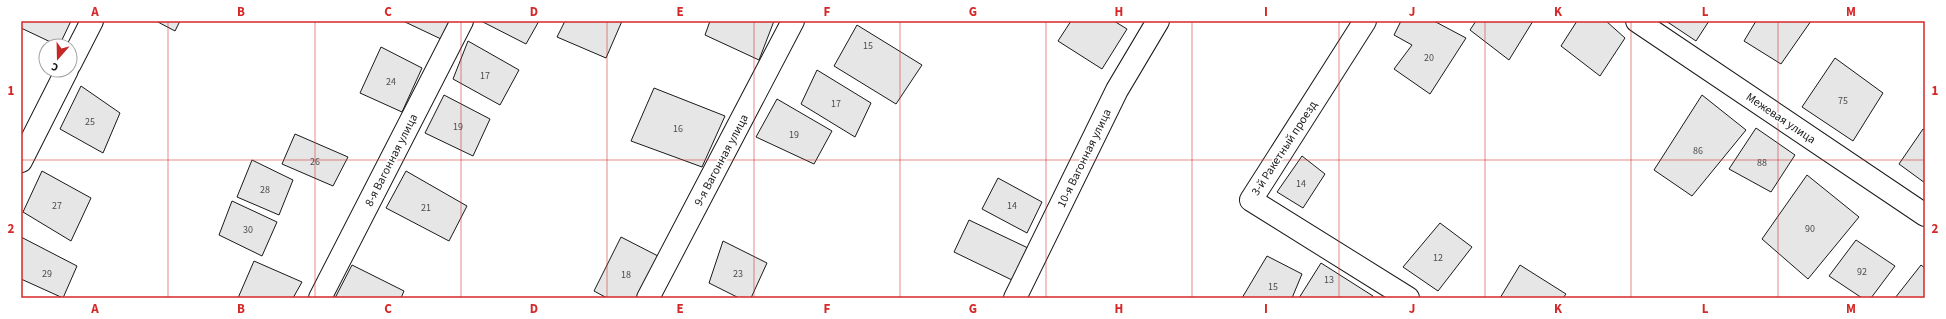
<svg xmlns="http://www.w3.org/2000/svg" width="1946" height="319" font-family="'Source Sans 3',sans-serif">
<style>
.building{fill:#e6e6e6;stroke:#1a1a1a}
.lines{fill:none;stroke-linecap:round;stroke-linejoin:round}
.minor-casing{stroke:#1a1a1a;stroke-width:24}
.minor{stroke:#fff;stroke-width:22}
.grid{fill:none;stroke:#d62828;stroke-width:1;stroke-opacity:0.55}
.labels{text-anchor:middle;stroke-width:3;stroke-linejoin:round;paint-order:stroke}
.number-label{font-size:10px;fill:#4d4d4d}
.street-label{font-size:12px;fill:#1a1a1a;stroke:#fff}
.neatline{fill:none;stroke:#d62828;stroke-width:1.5}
.grid-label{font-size:13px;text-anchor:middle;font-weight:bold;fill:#d62828}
</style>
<rect width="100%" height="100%" fill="#fff"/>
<g class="building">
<path d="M21,21H71L59,46L21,28Z"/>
<path d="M156,21H180L175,31Z"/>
<path d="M403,21H450L441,39Z"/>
<path d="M481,21H539L526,44Z"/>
<path d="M565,21H622L606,58L557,37Z"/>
<path d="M710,21H774L759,60L705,35Z"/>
<path d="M1071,21H1114L1127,29L1102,69L1058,41Z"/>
<path d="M1401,21H1434L1466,38L1430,94L1394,69L1412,45L1394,35Z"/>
<path d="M1476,21H1533L1509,60L1470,30Z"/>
<path d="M1577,21H1606L1625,38L1600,76L1561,46Z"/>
<path d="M1666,21H1709L1696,41Z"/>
<path d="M1756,21H1811L1781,64L1744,41Z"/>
<path d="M857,25L922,65L896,104L834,66Z"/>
<path d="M468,41L519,70L500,105L453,79Z"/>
<path d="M381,47L422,68L402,112L360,93Z"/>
<path d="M1835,58L1883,93L1853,141L1802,107Z"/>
<path d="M817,70L871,103L855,137L801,104Z"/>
<path d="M81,86L120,113L103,153L60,129Z"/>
<path d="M654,88L725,116L702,167L631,141Z"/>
<path d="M444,95L490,119L473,156L425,133Z"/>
<path d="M1702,95L1746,130L1692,196L1654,170Z"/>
<path d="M777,99L832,131L814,164L756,137Z"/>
<path d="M1756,128L1795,155L1771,192L1729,169Z"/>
<path d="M1923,129L1925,130V183L1899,164Z"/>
<path d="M295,134L348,157L333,186L282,164Z"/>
<path d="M1302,156L1325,174L1303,208L1277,192Z"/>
<path d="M252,160L293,180L279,215L237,197Z"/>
<path d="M42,171L91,198L71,241L23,212Z"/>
<path d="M406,171L467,206L449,241L386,208Z"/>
<path d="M1807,175L1859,217L1808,279L1762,239Z"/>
<path d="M998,178L1042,202L1027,233L982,209Z"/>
<path d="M232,201L277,222L262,256L219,235Z"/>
<path d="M969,220L1028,248L1012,280L954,252Z"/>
<path d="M1440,223L1472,247L1438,291L1403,267Z"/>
<path d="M21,237L77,266L63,298L21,279Z"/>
<path d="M621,237L658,256L637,298H607L594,291Z"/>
<path d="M1856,240L1895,266L1871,298H1862L1829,276Z"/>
<path d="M723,241L767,263L751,298H739L709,283Z"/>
<path d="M1267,256L1302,274L1292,298H1242Z"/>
<path d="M254,261L302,282L293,298H238Z"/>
<path d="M1321,263L1373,296L1372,298H1299Z"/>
<path d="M352,265L404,291L401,298H335Z"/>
<path d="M1520,265L1566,294L1563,298H1500Z"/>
<path d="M1921,265L1925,268V298H1895Z"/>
</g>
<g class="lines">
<g class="minor-casing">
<g id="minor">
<path d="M1365,21L1251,200L1408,298"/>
<path d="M1637,21L1925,215"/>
<path d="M70,64L92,21"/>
<path d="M21,161L67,70"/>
<path d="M320,298L462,21"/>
<path d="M648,298L793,21"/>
<path d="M1015,298L1117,90L1158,21"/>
</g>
</g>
<use href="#minor" class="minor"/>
</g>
<path class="grid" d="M168,21V298M315,21V298M461,21V298M607,21V298M754,21V298M900,21V298M1046,21V298M1192,21V298M1339,21V298M1485,21V298M1631,21V298M1778,21V298M21,160H1925"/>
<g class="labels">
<g class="number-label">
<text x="868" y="49">15</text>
<text x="1429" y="61">20</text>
<text x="485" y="79">17</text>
<text x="391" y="85">24</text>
<text x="1843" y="104">75</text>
<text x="836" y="107">17</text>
<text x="90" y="125">25</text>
<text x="458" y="130">19</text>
<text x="678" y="132">16</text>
<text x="794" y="138">19</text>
<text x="1698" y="154">86</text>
<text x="315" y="165">26</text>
<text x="1762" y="166">88</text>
<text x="1301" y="187">14</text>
<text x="265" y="193">28</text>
<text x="57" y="209">27</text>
<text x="1012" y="209">14</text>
<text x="426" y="211">21</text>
<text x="1810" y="232">90</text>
<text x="248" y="233">30</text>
<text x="1438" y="261">12</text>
<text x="1862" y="275">92</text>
<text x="47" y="277">29</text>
<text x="738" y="277">23</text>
<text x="626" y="278">18</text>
<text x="1329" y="283">13</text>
<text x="1273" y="290">15</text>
</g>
<g class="street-label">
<text transform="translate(1781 118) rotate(34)" y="4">Межевая улица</text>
<text transform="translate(1284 148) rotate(-57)" y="4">3-й Ракетный проезд</text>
<text transform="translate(1084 158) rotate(-64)" y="4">10-я Вагонная улица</text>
<text transform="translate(391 160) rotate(-63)" y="4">8-я Вагонная улица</text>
<text transform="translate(721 160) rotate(-62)" y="4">9-я Вагонная улица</text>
</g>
</g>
<rect width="1946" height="319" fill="none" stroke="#ffffff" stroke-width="44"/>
<g transform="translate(58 58) rotate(200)"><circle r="19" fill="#ffffff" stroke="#a3a3a3"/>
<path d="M0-3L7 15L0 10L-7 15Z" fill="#c62828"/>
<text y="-6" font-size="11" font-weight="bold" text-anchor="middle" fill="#1a1a1a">С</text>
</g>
<rect x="22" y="22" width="1902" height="275" class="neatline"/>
<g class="grid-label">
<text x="95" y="16">A</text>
<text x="241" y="16">B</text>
<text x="388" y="16">C</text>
<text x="534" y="16">D</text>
<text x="680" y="16">E</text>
<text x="827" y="16">F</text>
<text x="973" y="16">G</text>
<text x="1119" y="16">H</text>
<text x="1266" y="16">I</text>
<text x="1412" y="16">J</text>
<text x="1558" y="16">K</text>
<text x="1705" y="16">L</text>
<text x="1851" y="16">M</text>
<text x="11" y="95">1</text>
<text x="1935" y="95">1</text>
<text x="11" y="233">2</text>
<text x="1935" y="233">2</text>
<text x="95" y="313">A</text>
<text x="241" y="313">B</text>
<text x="388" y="313">C</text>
<text x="534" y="313">D</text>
<text x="680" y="313">E</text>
<text x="827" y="313">F</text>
<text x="973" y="313">G</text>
<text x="1119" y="313">H</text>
<text x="1266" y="313">I</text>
<text x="1412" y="313">J</text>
<text x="1558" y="313">K</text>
<text x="1705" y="313">L</text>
<text x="1851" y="313">M</text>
</g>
</svg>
